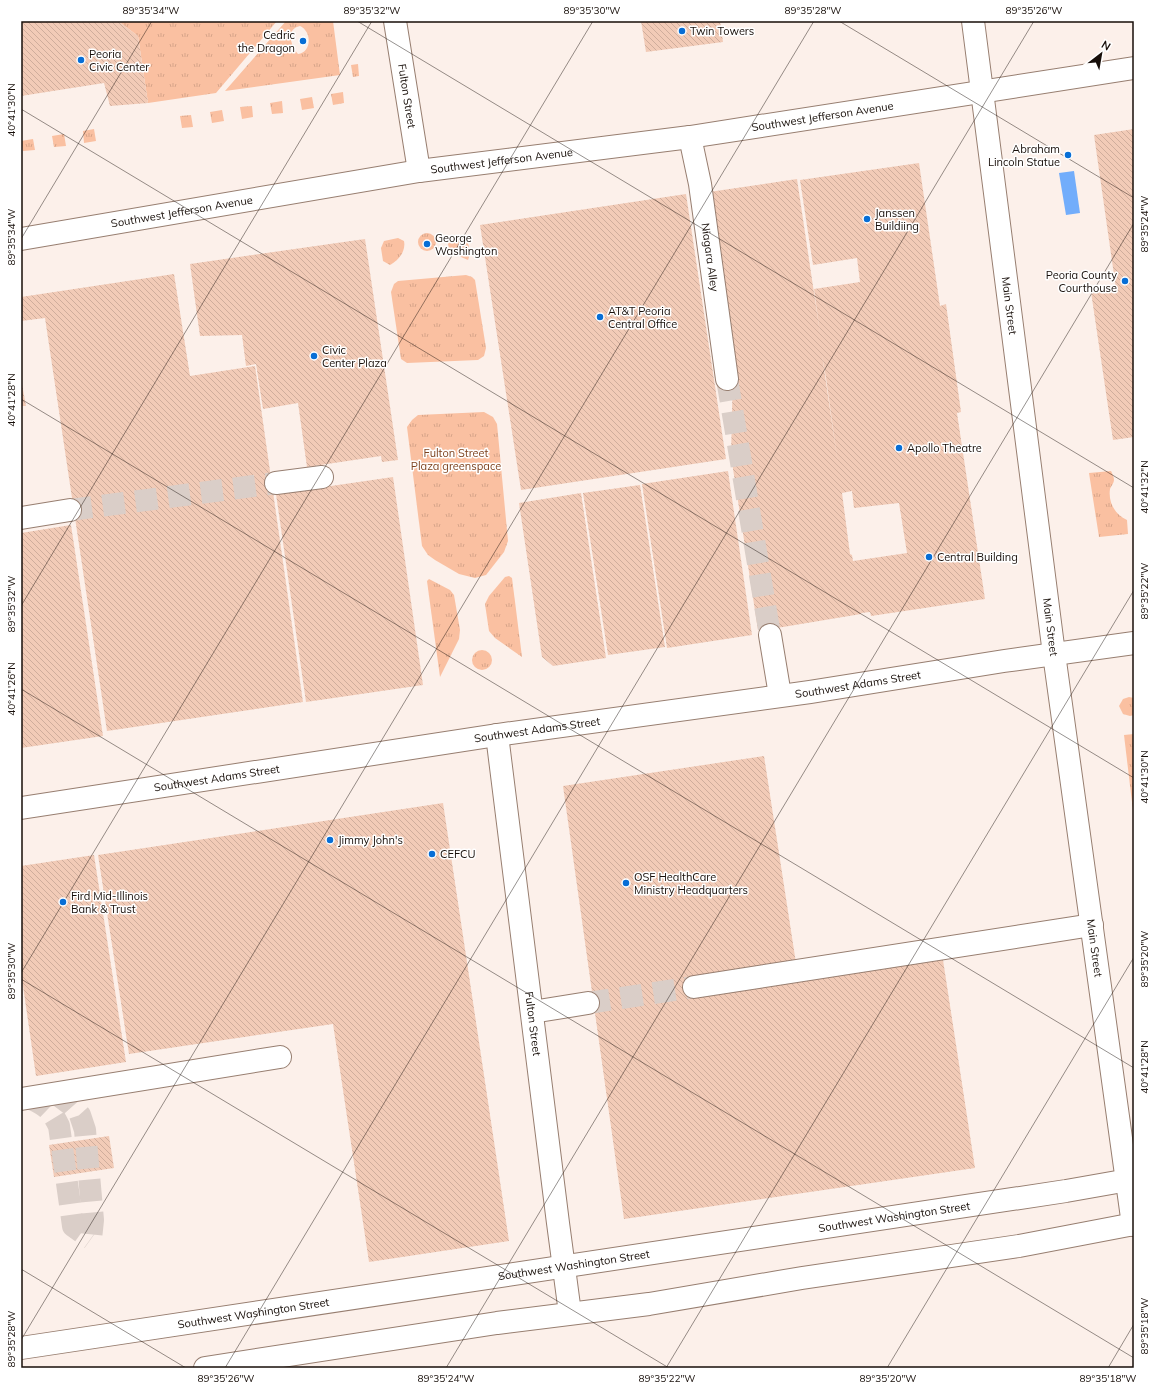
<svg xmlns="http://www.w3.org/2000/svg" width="1155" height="1389" font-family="Mulish,sans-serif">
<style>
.park{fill:url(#park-tufts);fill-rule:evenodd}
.water{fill:#72adfb}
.building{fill:url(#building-back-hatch);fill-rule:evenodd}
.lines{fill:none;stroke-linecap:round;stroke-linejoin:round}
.minor-tunnel{stroke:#dacec8;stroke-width:22;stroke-dasharray:22 11;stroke-linecap:butt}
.minor-casing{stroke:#977e70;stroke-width:24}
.major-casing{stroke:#977e70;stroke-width:24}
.minor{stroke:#fff;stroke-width:22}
.major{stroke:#fff;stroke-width:22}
.ticks{fill:none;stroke:#170e09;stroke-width:1;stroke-opacity:0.45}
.poi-dot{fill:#076ed6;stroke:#fff;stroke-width:1.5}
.labels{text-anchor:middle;stroke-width:3;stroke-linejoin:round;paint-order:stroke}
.poi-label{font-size:11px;fill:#170e09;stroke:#fff;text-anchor:start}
.street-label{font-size:11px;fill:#170e09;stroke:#fff}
.park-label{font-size:11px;fill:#7e431f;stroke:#fff}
.neatline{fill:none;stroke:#170e09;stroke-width:1.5}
.ticks-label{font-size:10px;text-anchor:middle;fill:#170e09}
</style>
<defs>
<pattern id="park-tufts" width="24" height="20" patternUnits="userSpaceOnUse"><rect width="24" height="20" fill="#fac0a1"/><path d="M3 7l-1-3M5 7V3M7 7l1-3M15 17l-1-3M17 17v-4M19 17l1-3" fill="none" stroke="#d6a489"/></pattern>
<pattern id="building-back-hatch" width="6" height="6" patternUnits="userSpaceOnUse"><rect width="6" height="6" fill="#f2cbb7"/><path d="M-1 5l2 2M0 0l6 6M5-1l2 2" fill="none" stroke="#cfad9c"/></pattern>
</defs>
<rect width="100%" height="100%" fill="#fcf0ea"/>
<g class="park">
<path d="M118,21H277L216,93L148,103L138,36Z"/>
<path d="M286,21H333L340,75L225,91ZM300,26C302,27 304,28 305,30C312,38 309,53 298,54C291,46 285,29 300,26Z"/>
<path d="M358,64L359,76L353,77L351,65Z"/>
<path d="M343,92L344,103L333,105L331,94Z"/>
<path d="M312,97L314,108L302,110L300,99Z"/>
<path d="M282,101L283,113L272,114L270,103Z"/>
<path d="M252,106L253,117L242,119L240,107Z"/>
<path d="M222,110L224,121L212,123L210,112Z"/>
<path d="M191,115L193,127L182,128L180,116Z"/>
<path d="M94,129L96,141L84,143L83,131Z"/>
<path d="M64,134L66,146L54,147L52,136Z"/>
<path d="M33,139L35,150L23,151L21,141Z"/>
<circle cx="427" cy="242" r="9"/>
<path d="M398,238L404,241C406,251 399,260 390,265L383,261L381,248L384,241Z"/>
<path d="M465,239C470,245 471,253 468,260L461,257L449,248L448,244L451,240Z"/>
<path d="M466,275L472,277L475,280L486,348L484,356L478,360L407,363L401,359L391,292L394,284L398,281Z"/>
<path d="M484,412L493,417L497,424L508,541L504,552L486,575L475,578L459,574L435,560L428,555L422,546L407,427L412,420L418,415Z"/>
<path d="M1111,471C1112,473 1114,477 1114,480C1114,483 1111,486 1110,489C1108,502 1115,515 1127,520L1128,534L1099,537L1089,473Z"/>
<path d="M509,576L512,578L522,657L495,638L489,631L485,604L489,596L505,577Z"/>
<path d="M429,579L450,590L454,595L460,630L459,639L440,677L427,581Z"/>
<circle cx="482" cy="660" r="10"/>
<path d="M1129,697L1134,698V715L1130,716L1123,714L1119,706L1123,699Z"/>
<path d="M1134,734V819L1124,735Z"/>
</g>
<path class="water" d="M1074,171L1080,213L1066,215L1059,173Z"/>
<g class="building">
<path d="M21,21H118L138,36L148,103L110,106L104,83L21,96Z"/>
<path d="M641,21H720L723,42L646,52Z"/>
<path d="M1134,129V437L1113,440L1091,292L1116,289L1094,135Z"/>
<path d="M919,163L940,306L946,304L961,412L957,413L985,599L871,616L870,612L861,613L858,593L861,614L783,627L758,630L731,456L733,368L709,192L797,179L820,333L814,289L860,282L857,258L813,265L800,180ZM822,355L826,378L838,464ZM852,491L854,508L899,503L907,553L853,561L852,555L850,554L842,493Z"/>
<path d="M686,194L726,459L521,490L480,225Z"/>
<path d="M365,239L398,460L382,462L381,456L307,467L298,403L263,409L256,364L246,366L242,335L200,336L190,264Z"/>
<path d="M174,274L190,376L255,366L303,702L107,731L45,318L21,321V297Z"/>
<path d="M21,379L26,406H21Z"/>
<path d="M728,471L752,635L667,648L642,484Z"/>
<path d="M393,477L423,685L306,702L276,494Z"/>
<path d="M640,485L665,647L608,655L583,493Z"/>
<path d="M581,493L606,658L553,666L542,657L519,503Z"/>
<path d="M71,525L103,736L21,748V533Z"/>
<path d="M764,756L796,963L690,979L691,997L943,960L975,1168L624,1219L563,786Z"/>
<path d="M443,803L509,1241L369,1262L333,1024L129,1054L98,855Z"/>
<path d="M94,855L126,1062L36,1076L21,972V866Z"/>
<path d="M109,1136L114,1168L54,1177L49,1145Z"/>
</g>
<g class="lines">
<g class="minor-tunnel">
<path d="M727,379L770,635"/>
<path d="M70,510L276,483"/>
<path d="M588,1003L694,987"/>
<path d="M55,1093L71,1105L80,1115L85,1130L93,1220L91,1239"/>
<path d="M29,1098C47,1106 51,1110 59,1126L73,1226L91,1239"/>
</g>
<g class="minor-casing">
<g id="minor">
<path id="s1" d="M395,21L419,171"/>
<path id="s2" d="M690,137L700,184L727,379"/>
<path d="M276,483L322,477"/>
<path d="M21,518L70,510"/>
<path d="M770,635L780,695"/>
<path id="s3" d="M497,735L558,1223L570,1313"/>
<path d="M694,987L1092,925"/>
<path d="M532,1012L588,1003"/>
<path d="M21,1099L280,1057"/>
<path id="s4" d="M21,1348L1066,1191L1134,1179"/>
<path d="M205,1368L497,1323L649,1304L802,1278L1019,1246L1134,1224"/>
</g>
</g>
<g class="major-casing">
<g id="major">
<path id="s5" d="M973,21L1054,654L1133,1225"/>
<path id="s6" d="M21,239L419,171L690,137L1134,68"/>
<path id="s7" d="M21,808L497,735L810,692L1004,661L1134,643"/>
</g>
</g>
<use href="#minor" class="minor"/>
<use href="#major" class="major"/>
</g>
<path class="ticks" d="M357,21L1134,488M839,21L1134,198M21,109L1134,778M21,239L152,21M21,399L1134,1068M21,606L372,21M21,689L1134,1358M21,973L593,21M21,979L669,1368M21,1269L186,1368M21,1340L814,21M225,1368L1034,21M446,1368L1134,223M666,1368L1134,590M887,1368L1134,957M1108,1368L1134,1324"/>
<g class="poi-dot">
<circle cx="682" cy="31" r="4"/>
<circle cx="303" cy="41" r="4"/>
<circle cx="81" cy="60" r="4"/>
<circle cx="1068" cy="155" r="4"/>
<circle cx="867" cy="219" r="4"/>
<circle cx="427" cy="244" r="4"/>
<circle cx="1125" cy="281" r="4"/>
<circle cx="600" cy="317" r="4"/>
<circle cx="314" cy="356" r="4"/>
<circle cx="899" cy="448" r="4"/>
<circle cx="929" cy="557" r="4"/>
<circle cx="330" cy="840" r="4"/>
<circle cx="432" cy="854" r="4"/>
<circle cx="626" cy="883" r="4"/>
<circle cx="63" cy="902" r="4"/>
</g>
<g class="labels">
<g class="poi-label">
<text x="690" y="35">Twin Towers</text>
<text x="295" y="39" text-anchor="end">Cedric<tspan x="295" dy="13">the Dragon</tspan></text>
<text x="89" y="58">Peoria<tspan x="89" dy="13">Civic Center</tspan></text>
<text x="1060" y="153" text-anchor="end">Abraham<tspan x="1060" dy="13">Lincoln Statue</tspan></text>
<text x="875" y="217">Janssen<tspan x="875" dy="13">Buildiing</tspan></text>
<text x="435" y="242">George<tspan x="435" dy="13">Washington</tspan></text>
<text x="1117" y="279" text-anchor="end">Peoria County<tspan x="1117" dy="13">Courthouse</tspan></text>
<text x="608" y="315">AT&amp;T Peoria<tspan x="608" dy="13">Central Office</tspan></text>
<text x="322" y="354">Civic<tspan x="322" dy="13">Center Plaza</tspan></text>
<text x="907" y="452">Apollo Theatre</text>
<text x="937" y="561">Central Building</text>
<text x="338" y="844">Jimmy John's</text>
<text x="440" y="858">CEFCU</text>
<text x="634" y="881">OSF HealthCare<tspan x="634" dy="13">Ministry Headquarters</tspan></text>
<text x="71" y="900">Fird Mid-Illinois<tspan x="71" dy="13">Bank &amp; Trust</tspan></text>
</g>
<g class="street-label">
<text dy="4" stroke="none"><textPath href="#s1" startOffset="76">Fulton Street</textPath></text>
<text dy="4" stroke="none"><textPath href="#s6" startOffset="811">Southwest Jefferson Avenue</textPath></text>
<text dy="4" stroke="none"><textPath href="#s6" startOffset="487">Southwest Jefferson Avenue</textPath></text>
<text dy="4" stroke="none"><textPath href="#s6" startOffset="163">Southwest Jefferson Avenue</textPath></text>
<text dy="4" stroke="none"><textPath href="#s2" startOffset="122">Niagara Alley</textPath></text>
<text dy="4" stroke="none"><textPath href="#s5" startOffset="287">Main Street</textPath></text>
<text dy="4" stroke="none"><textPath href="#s5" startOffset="611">Main Street</textPath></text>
<text dy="4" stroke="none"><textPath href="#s7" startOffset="846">Southwest Adams Street</textPath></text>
<text dy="4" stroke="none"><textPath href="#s7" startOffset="522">Southwest Adams Street</textPath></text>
<text dy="4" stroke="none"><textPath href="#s7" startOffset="198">Southwest Adams Street</textPath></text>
<text dy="4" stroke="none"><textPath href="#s5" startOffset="935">Main Street</textPath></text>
<text dy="4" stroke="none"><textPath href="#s3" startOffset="291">Fulton Street</textPath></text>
<text dy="4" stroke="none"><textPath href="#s4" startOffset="883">Southwest Washington Street</textPath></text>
<text dy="4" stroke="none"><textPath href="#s4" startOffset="559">Southwest Washington Street</textPath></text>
<text dy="4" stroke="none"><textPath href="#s4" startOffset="235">Southwest Washington Street</textPath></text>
</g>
<g class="park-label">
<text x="456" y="457">Fulton Street<tspan x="456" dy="13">Plaza greenspace</tspan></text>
</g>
</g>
<rect width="1155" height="1389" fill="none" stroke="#ffffff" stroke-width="44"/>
<g transform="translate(1101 54) rotate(31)" stroke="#ffffff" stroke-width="3" paint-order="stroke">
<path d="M0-3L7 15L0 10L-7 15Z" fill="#170e09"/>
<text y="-6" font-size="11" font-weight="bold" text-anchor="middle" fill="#170e09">N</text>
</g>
<rect x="22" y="22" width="1111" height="1345" class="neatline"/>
<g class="ticks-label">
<text x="151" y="14">89°35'34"W</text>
<text x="372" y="14">89°35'32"W</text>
<text x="592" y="14">89°35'30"W</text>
<text x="813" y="14">89°35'28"W</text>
<text x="1034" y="14">89°35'26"W</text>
<text transform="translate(11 110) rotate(-90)" y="4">40°41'30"N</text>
<text transform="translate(1144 224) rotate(-90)" y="4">89°35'24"W</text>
<text transform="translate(11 237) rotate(-90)" y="4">89°35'34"W</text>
<text transform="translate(11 400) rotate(-90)" y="4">40°41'28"N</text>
<text transform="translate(1144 487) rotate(-90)" y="4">40°41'32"N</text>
<text transform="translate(1144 591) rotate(-90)" y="4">89°35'22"W</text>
<text transform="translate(11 604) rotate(-90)" y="4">89°35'32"W</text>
<text transform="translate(11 689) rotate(-90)" y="4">40°41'26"N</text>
<text transform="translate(1144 777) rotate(-90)" y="4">40°41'30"N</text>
<text transform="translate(1144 959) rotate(-90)" y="4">89°35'20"W</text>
<text transform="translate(11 971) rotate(-90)" y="4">89°35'30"W</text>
<text transform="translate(1144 1067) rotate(-90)" y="4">40°41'28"N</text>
<text transform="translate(1144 1326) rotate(-90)" y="4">89°35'18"W</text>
<text transform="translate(11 1339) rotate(-90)" y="4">89°35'28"W</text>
<text x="226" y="1382">89°35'26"W</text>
<text x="446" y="1382">89°35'24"W</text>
<text x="667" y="1382">89°35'22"W</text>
<text x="888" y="1382">89°35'20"W</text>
<text x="1108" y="1382">89°35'18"W</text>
</g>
</svg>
